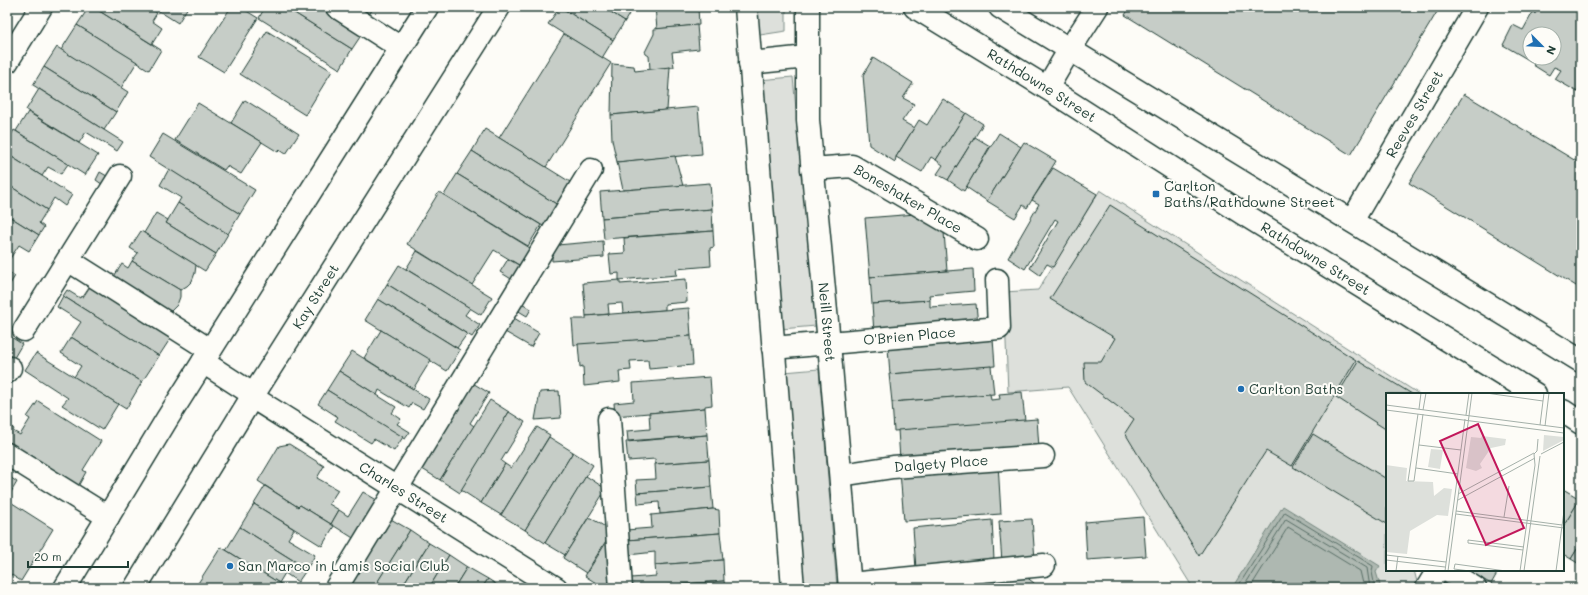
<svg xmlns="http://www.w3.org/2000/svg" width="1588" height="595" font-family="Mali,sans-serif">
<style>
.green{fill:#dde0db;stroke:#7e8e88}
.water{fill:#aeb8b1;stroke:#75877f}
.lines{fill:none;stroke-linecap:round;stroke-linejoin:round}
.shore{stroke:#586e66;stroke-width:1}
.building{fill:#c6cdc7;stroke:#1f3d34;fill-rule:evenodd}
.minor-casing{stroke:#1f3d34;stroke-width:25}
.major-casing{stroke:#1f3d34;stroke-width:25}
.minor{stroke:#fdfcf7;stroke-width:22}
.major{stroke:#fdfcf7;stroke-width:22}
.poi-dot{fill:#1f6fb2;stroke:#fdfcf7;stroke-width:1.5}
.labels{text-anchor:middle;stroke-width:4;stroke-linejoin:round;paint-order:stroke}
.street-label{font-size:14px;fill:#1f3d34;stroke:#fdfcf7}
.poi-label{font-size:14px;fill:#1f3d34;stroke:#fdfcf7;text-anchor:start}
.inset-road{fill:none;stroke:#a4b0a9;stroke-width:1}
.view{fill:#c2185b;fill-opacity:0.15;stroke:#c2185b;stroke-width:2}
.inset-edge{fill:none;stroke:#1f3d34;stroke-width:2}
</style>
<rect width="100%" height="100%" fill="#fdfcf7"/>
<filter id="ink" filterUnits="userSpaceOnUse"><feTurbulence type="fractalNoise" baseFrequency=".025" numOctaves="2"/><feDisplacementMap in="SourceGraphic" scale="8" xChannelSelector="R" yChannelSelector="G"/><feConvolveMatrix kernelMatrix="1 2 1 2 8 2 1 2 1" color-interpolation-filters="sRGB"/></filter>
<g filter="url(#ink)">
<g class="green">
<path d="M756,7H786V31L760,35Z"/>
<path d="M793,77L816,326L781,329L759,80Z"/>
<path d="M1100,190L1419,394H1387V570H1414L1417,582L1414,588H1193L1068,387L1008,392L1004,292L1038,290Z"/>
<path d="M819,369L837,588H802L784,372Z"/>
</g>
<path class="water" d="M1283,506L1380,566L1376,572L1380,585L1378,588H1232Z"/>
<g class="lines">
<g class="shore">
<path d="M1237,588L1285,512L1373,566L1372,572L1375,588"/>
<path d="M1243,588L1286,519L1367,568L1370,588"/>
<path d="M1250,588L1288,527L1360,571L1364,588"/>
</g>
</g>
<g class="building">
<path d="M89,7H93L161,50L149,70L77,25Z"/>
<path d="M93,7H147L157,13L152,21L162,28L152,44Z"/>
<path d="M162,7H188L178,23L159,11Z"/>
<path d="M231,7H240L258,18L224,72L199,57Z"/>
<path d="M265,7H285L352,49L340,69L259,18Z"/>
<path d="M285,7H325L364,31L352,49Z"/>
<path d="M349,7H374L367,18Z"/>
<path d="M560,7H603L625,21L613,40Z"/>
<path d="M560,7L613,40L602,58L548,24Z"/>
<path d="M603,7H633L625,21Z"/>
<path d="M655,7H698L699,25L657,29Z"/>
<path d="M1130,7H1440L1351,155L1125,15Z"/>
<path d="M1539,7H1581V94L1555,79L1561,70L1554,67L1549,75L1533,65L1534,63L1503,45L1513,25L1523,30L1533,12L1535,14ZM1530,34H1554V58H1530Z"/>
<path d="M77,25L137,62L121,88L61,50Z"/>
<path d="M697,25L699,49L672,52L674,67L650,69L649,56L646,54L645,52L654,34V29Z"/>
<path d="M267,31L332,71L305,115L240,74Z"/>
<path d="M564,34L611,63L546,167L499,138Z"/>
<path d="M57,47L128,92L116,112L44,67Z"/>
<path d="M873,58L913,83L903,98L914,104L902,121L914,128L896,157L895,162L869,145L863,75Z"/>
<path d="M612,64L634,66L635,71L670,67L667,110L611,115Z"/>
<path d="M44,67L116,112L104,130L33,85Z"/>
<path d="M39,89L123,142L117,151L86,132L79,143L26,110Z"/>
<path d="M1464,94L1581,164V289L1409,183Z"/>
<path d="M943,99L966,113L936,160L931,157L922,172L896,157L919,120L927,125Z"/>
<path d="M245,100L299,134L286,154L280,150L278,152L231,123Z"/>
<path d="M198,103L262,142L241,174L227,166L224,170L175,140Z"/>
<path d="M698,107L702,154L617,162L612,140L611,115Z"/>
<path d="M28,112L98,155L85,175L16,131Z"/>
<path d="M966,113L983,124L948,180L937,174L943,165L936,160Z"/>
<path d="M485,129L575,185L561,207L472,151Z"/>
<path d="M14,130L68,164L61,174L48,167L42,176L7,154V142Z"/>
<path d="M999,133L1021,147L987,201L966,187Z"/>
<path d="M163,134L255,190L240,214L149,157Z"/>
<path d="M975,137L990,146L964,191L948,180Z"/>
<path d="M1024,142L1056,161L1027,208L1023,205L1015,218L987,201Z"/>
<path d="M472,151L561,207L548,229L457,174Z"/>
<path d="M7,154L72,195L65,206L54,198L47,210L7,184Z"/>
<path d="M675,156L683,186L623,190L617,162Z"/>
<path d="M1053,168L1097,194L1053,267L1047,264L1040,275L1030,268L1058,221L1055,219L1025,269L1008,258L1039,204L1032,200Z"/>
<path d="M169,169L240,214L228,234L178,203L181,198L160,185Z"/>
<path d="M100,172L112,179L106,187L96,180Z"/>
<path d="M457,174L541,225L528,246L444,195Z"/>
<path d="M710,183L712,209L602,218L600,192Z"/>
<path d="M7,184L47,210L39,223L44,227L39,235L7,215Z"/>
<path d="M439,192L535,251L524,268L494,250L472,285L407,244Z"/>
<path d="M178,203L228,234L216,254L166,223Z"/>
<path d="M1110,205L1356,360L1292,466L1266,451L1199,556L1125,433L1134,419L1085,382L1084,362H1101L1115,338L1050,299Z"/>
<path d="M712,209L713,231L604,239L602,218Z"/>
<path d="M156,213L168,220L166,223L216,254L205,271L144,233Z"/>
<path d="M916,214L944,232L947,271L870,277L865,218Z"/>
<path d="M7,215L39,235L29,251L19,245L7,263Z"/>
<path d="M141,231L196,265L195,273L192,281L187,286L180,290L132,261L138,253L130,248Z"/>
<path d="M713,231L714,247L710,248L711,266L676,269L677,275L619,280V273L611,274L609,254L625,253L624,238Z"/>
<path d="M603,241L604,257L552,261V254L557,245Z"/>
<path d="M417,251L492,297L481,315L406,269Z"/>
<path d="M508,259L524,268L516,282L500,272Z"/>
<path d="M132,261L180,290V297L177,305L171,311L165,314L111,281L122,264L128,268Z"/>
<path d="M399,265L470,308L465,315L480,325L472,337L387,284Z"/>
<path d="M973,269L974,291L929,295L930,300L872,304L870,277Z"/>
<path d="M7,271L15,276L7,289Z"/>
<path d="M686,279L687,302L665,304V310L623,313L622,303L608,304L609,314L586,316L583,283L620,280V284Z"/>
<path d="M387,284L467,334L457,348L378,299Z"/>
<path d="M91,285L172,336L159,356L63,296L67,290L80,298L81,296L83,297Z"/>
<path d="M63,296L159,356L142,382L71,337L81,322L57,307Z"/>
<path d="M378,299L460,350L447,371L365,320Z"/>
<path d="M930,300V307L976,304L978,325L874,333L872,304Z"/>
<path d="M522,303L531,309L527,316L517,310Z"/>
<path d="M689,308L691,336L574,345L572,319H586V316Z"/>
<path d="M514,318L539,333L531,347L505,332Z"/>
<path d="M381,330L431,360L413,389L364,358Z"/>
<path d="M8,335L22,344L11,363L7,361Z"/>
<path d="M691,336L693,365L649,369L648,360L630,361L631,370L619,371L620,382L584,386L583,366L580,367L578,344Z"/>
<path d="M71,337L142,382L126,409L74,377L81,366L61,353Z"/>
<path d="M993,339L995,366L890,374L888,348Z"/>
<path d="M352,351L429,399L423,409L412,403L409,408L379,390L377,395L339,371Z"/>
<path d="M36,353L118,404L102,430L62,405L68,398L25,370Z"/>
<path d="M1358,361L1412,394H1387V430L1336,397Z"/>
<path d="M991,366L994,394L892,402L889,374Z"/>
<path d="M339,371L396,407L392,413L401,419L397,424L410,432L405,439L327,390Z"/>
<path d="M710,377L712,405L705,406V408L615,416L614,403L634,401L633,383Z"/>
<path d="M471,382L489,393L470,423L474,426L440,480L419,467Z"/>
<path d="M327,390L403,437L394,451L374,439L371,443L335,421L338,417L318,404Z"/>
<path d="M559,391L561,418L535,420L540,392Z"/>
<path d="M1022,392L1025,421L894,431L892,402L990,394L991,400L1000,399L999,394Z"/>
<path d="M490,400L509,412L460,493L440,480Z"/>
<path d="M38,401L101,441L83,470L86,472L76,490L7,447V424L14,429L13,431L20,435L30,419L27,417Z"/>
<path d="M705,408L707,435L628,441L627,431L650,429L649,413Z"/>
<path d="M509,412L525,422L501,461L505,464L481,503L461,490Z"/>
<path d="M1037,419L1039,448L900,459L898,430Z"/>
<path d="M537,427L550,435L501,515L481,503L505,464L511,468Z"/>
<path d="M1313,434L1385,478L1387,474V524L1293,467Z"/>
<path d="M707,435L709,460L655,464V459L628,461L626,442Z"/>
<path d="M549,437L573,452L525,530L501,515Z"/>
<path d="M289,444L324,466L317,478L338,490L329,504L339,510L331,524L300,505L298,507L258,481L279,446Z"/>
<path d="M573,452L593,465L545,543L525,530Z"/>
<path d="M709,460L711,487L637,493L636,480L656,479L655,464Z"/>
<path d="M998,464L1001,514L904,521L900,472Z"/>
<path d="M7,475L17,482L7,499Z"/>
<path d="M586,476L606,489L565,555L545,543Z"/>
<path d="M265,486L298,507L300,505L334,526L322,546L254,504Z"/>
<path d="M711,487L713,509L660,514L659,502L638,504L637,493Z"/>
<path d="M1563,489L1580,499L1563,527Z"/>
<path d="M363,492L382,503L358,541L331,524L339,510L348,516Z"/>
<path d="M1580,499L1581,500V543L1571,559L1563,554V527Z"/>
<path d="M9,501L53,529L21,581L7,572V505Z"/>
<path d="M254,504L294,529L288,539L315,555L307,569L240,527Z"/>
<path d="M713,509L719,510L720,533L627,540L626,530L652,528L651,515Z"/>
<path d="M589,517L612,531L586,573L563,558Z"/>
<path d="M1143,517L1146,556L1087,560L1085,522Z"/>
<path d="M389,518L410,530L374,588H346Z"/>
<path d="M1032,519L1035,560L1002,562L999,521Z"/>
<path d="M992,520L994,560L916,569L913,528Z"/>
<path d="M240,527L307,569L298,582L285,573L279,583L226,550Z"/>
<path d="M410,530L429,543L401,588H381L383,585L378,581Z"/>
<path d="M720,533L723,560L655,565V552L628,555L627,540Z"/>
<path d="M607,541L617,588H604L585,576Z"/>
<path d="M429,543L449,555L429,588H401Z"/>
<path d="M1581,543V565L1571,559Z"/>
<path d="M221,547L284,586L282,588H195Z"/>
<path d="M449,555L467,567L454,588H429Z"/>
<path d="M723,560L724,581L632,588L631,578L656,576L655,565Z"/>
<path d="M467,567L488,579L482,588H454Z"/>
<path d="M1467,570H1499L1491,584Z"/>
<path d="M1025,576L1034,583L1035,588H916Z"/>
<path d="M488,579L502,588H482Z"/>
<path d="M1445,580L1458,588H1440Z"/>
<path d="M724,581L725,588H633Z"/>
</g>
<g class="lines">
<g class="minor-casing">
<g id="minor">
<path d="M337,7L401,48"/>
<path d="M746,7L793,588"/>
<path id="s1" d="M808,7V120L829,343L850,588"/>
<path d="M1070,49L1097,7"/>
<path d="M7,62L41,7"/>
<path d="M750,63L807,57"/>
<path id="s2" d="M812,169L852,166L977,239"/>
<path id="s3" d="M1352,221L1477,7"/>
<path d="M68,260L210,350"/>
<path d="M24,330L120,176"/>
<path id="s4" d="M773,348L999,328L997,280"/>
<path d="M203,362L254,395"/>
<path d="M7,372L10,368"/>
<path id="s5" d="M252,397L556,588"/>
<path d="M609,419L621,588"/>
<path d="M7,454L108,517"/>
<path id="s6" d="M841,475L893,467L1043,456"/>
<path d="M1446,570L1475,588"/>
<path d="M850,584L1044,565"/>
<path d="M65,588L167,419L427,7"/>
<path id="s7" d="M135,588L252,397L499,7"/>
<path d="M336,588L591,170"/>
<path d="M1427,588L1438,570"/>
</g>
</g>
<g class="major-casing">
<g id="major">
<path id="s8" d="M915,7L1047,88L1242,213L1535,394"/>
<path d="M1000,7L1581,361"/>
<path d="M1047,88L1070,49"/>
<path d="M1563,411L1581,423"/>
</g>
</g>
<use href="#minor" class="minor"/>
<use href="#major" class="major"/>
</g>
</g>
<g class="poi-dot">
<rect x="1152" y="190" width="8" height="8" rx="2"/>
<circle cx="1241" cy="389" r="4"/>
<circle cx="230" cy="566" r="4"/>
</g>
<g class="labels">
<g class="street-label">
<text dy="5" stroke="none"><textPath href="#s8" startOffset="149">Rathdowne Street</textPath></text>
<text dy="5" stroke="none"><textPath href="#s3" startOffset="124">Reeves Street</textPath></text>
<text dy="5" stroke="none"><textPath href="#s2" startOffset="105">Boneshaker Place</textPath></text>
<text dy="5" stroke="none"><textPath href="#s8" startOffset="473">Rathdowne Street</textPath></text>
<text dy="5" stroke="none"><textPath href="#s7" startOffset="343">Kay Street</textPath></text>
<text dy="5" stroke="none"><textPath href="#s1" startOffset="316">Neill Street</textPath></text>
<text dy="5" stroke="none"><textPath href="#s4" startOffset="137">O'Brien Place</textPath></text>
<text dy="5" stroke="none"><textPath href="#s6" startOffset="101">Dalgety Place</textPath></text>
<text dy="5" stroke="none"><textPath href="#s5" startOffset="179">Charles Street</textPath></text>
</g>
<g class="poi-label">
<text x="1164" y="191">Carlton<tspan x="1164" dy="16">Baths/Rathdowne Street</tspan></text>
<text x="1249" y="394">Carlton Baths</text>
<text x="238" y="571">San Marco in Lamis Social Club</text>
</g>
</g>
<g transform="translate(1386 393)">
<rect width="178" height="178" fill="#fdfcf7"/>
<path d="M158,42L178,44V47L157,58ZM96,43L120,46L119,52L105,55L94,71L96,75L90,78L80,75L85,44L95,45ZM45,56L57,57L54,76L42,74ZM0,72L21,75L20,88L47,89L48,103L58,95L66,96L62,123L51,122L24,138L21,161L0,159Z" fill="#dde0db"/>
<path class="inset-road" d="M100,0L157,8M0,12L178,35M33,16L35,0M0,17L178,40M37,17L40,0M32,21L22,88H28L37,21M80,22L83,0M83,23L86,0M154,32L158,0M159,33L163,0M33,52L75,57M151,58L152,46M155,61L178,49M30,75L72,81M72,101L148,60M72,107L149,65M70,118L176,132M70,121L178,135M118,124L123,93M137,157L82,150V147L138,154M0,162L60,169M0,167L59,174M10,178L12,163M59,178L79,26M62,178L83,23M84,178L68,176L69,171L120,178M134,178L149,72L148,61L151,58M138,178L154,63M170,178L178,118"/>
<path class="view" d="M92,31L138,135L100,152L54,48Z"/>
<rect width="178" height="178" class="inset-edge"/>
</g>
<rect width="1588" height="595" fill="none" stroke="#fdfcf7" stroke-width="24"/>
<rect x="12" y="12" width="1564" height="571" fill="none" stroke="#1f3d34" stroke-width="1.5" filter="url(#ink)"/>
<g transform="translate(1542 46) rotate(114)"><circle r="19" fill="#fdfcf7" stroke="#a4b0a9"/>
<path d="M0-3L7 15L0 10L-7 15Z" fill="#1f6fb2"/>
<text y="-6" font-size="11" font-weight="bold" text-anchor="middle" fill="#1f3d34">N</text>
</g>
<path d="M28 561v6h100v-6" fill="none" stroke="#1f3d34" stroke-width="2"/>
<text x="34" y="561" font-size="12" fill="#1f3d34" stroke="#fdfcf7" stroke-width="3" paint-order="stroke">20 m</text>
</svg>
